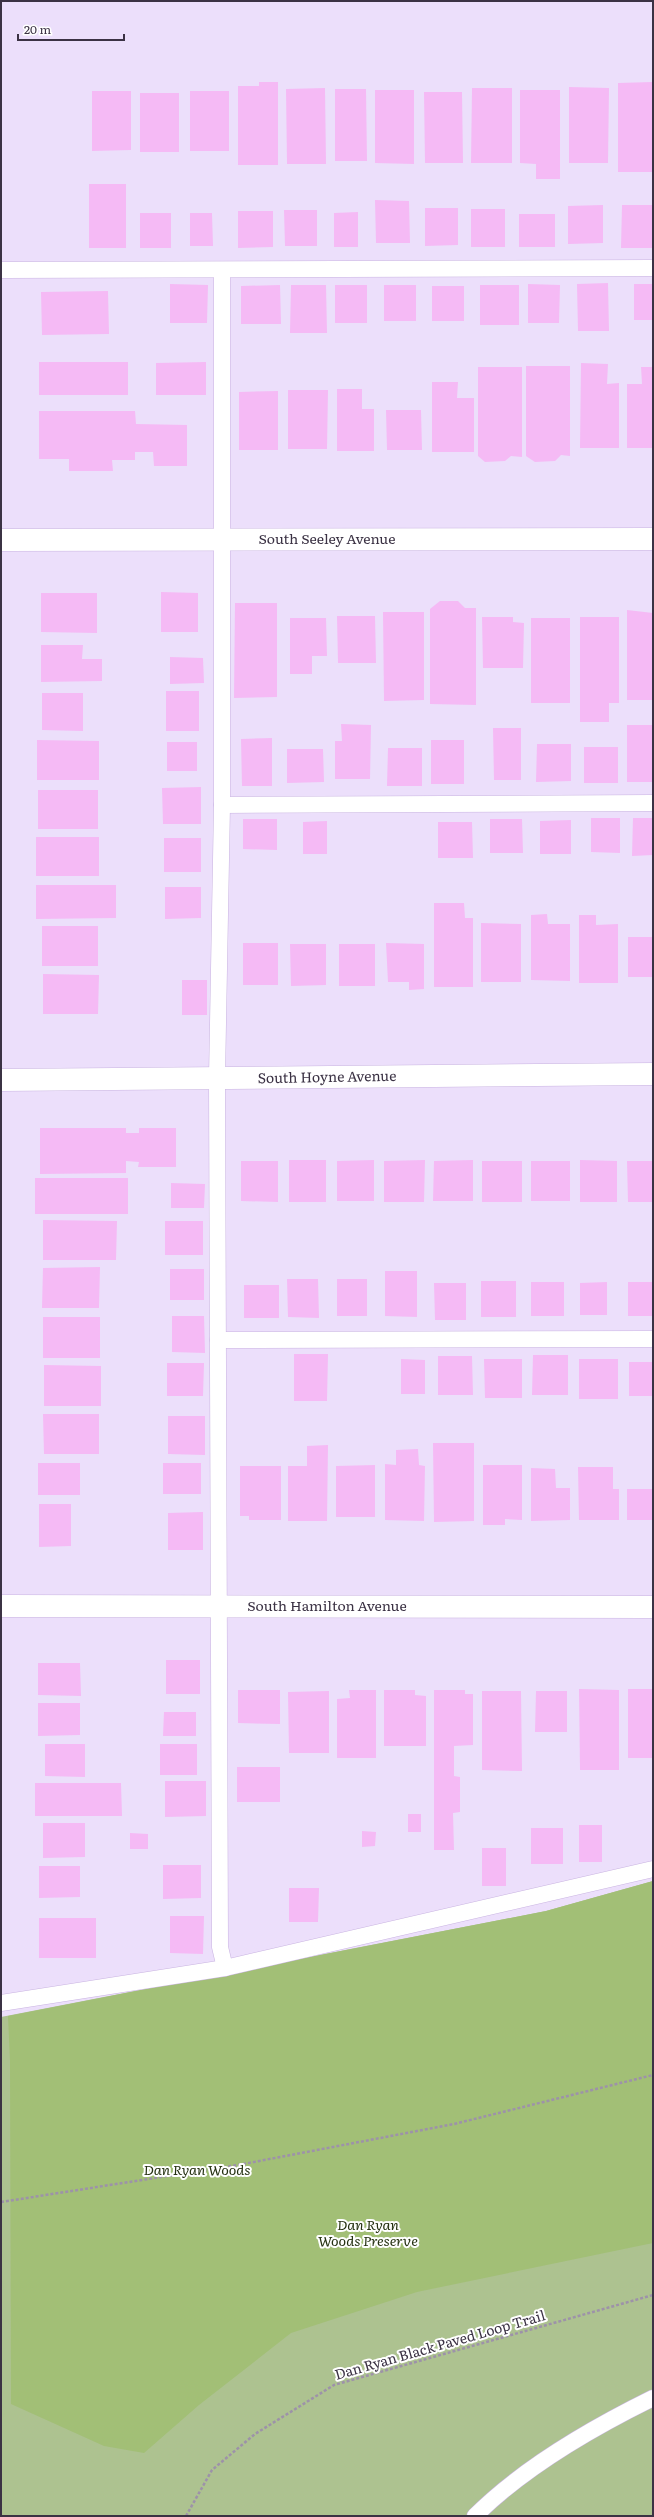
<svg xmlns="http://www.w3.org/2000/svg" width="654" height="2517" font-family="Literata,serif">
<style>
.green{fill:#adc290}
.forest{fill:#a2bf76}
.building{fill:#f5baf5}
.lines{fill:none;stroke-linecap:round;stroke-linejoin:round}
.service-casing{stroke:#c9b4e1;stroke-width:17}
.minor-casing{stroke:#c9b4e1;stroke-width:23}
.path{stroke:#9d92a9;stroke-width:2.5;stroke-dasharray:3 2;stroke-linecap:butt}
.service{stroke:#fff;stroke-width:16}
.minor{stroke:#fff;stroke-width:22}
.labels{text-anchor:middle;stroke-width:4;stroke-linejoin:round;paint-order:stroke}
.street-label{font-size:14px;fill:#3b3244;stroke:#fff}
.park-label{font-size:14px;font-style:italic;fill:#253111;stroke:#fff}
</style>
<rect width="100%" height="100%" fill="#ecdffb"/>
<path class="green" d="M653,1881V2516H1V2017L546,1911Z"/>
<path class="forest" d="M653,1881V2243L417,2292L291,2333L199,2405L144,2453L104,2446L11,2404L10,2061L8,2016L546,1911Z"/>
<g class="building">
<path d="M259,82H278V165H238V86H259Z"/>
<path d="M653,82V172H618V83Z"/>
<path d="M569,87L609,88L608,163H569Z"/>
<path d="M325,88L326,164H287L286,89Z"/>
<path d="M472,88H512V163H471Z"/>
<path d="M335,89H366L367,161H335Z"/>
<path d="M375,90H414V164L375,163Z"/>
<path d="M520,90H560V179H536V164L520,163Z"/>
<path d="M92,91H131V150L92,151Z"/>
<rect x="190" y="91" width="39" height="60"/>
<path d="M424,92H462L463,163H425Z"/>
<rect x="140" y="93" width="39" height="59"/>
<rect x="89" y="184" width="37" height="64"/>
<path d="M375,200L409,201L410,243H376Z"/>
<path d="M603,205V243L568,244V206Z"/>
<path d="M622,205H653V248H621Z"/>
<path d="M425,208H458V245L425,246Z"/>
<rect x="471" y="209" width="34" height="38"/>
<path d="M284,210H317V246H285Z"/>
<path d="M238,211H273V247L238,248Z"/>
<path d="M358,212V247H334V213Z"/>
<rect x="140" y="213" width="31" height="35"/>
<path d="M190,213H212L213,246H190Z"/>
<rect x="519" y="214" width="36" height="33"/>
<path d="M608,283L609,331H578L577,284Z"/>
<path d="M170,284L208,285L207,323H170Z"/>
<path d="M528,284L560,285L559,323H528Z"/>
<rect x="634" y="284" width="19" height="36"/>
<path d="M280,285L281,324H241V286Z"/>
<path d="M291,285H326L327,333H290Z"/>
<rect x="335" y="285" width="32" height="38"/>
<rect x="384" y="285" width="32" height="36"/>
<rect x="480" y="285" width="39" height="40"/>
<rect x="432" y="286" width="32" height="35"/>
<path d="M108,291L109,334L42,335L41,292Z"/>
<rect x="39" y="362" width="89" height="33"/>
<path d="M206,362V395H156V363Z"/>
<path d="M581,363L608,364L607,384L619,383V448H580Z"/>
<path d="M526,366H570V456L561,455L555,461L535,462L526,456Z"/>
<path d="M478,367H522V457L511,456L505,461L485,462L478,456Z"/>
<path d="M641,367H653V448H627V384H642Z"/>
<path d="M432,382H458L457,398H474V452H432Z"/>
<path d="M337,389H362V409H374V451H337Z"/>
<path d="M288,390H328L327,449H288Z"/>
<path d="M278,391V450H239V392Z"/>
<path d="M386,410H421L422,450H387Z"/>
<path d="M39,411H135L136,424L187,425V466H154L153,452H135V460H112L113,471H69V459H39Z"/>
<path d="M161,592L198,593V632H161Z"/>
<path d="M41,593H97V633L41,632Z"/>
<path d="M440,601H458L465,608H476V705L430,704V609Z"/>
<path d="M235,603H277V697L234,698Z"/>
<path d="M627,610L653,613V700H627Z"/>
<path d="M383,612H424V700L384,701Z"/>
<path d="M337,616H375L376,663H338Z"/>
<path d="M482,617H513V622L524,623L523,668H483Z"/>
<path d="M580,617H619V703H609V722H580Z"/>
<path d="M290,618H326L327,656H312V674H290Z"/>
<rect x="531" y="618" width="39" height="85"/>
<path d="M41,645H83L82,659H102V681L41,682Z"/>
<path d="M170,657L203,658L204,683L170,684Z"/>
<rect x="166" y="691" width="33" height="40"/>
<path d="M42,693H83V731L42,730Z"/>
<path d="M341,724L371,725L370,779H335V741H342Z"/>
<rect x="627" y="725" width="26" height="57"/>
<path d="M493,728H521V780H494Z"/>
<path d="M272,738V786H242L241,739Z"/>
<path d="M37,740L99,741V780H37Z"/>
<rect x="431" y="740" width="33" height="44"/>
<rect x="167" y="742" width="30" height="29"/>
<path d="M537,744H571V781L536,782Z"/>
<rect x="584" y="747" width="34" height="36"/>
<path d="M388,748H422V786H387Z"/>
<path d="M287,749H323L324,782L287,783Z"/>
<path d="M201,787V824H163L162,788Z"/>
<rect x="38" y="790" width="60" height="39"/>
<path d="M591,818H620V853L591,852Z"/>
<path d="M633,818H653V855L632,856Z"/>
<path d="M243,819H277V850L243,849Z"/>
<path d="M490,819H522L523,853H490Z"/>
<path d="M571,820V854H540V821Z"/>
<path d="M327,821V854H303V822Z"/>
<path d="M438,822H472L473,858H438Z"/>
<rect x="36" y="837" width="63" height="39"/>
<rect x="164" y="838" width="37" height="34"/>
<path d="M36,885H116V918L36,919Z"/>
<path d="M165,887H201V918L165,919Z"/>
<path d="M434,903H464L465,918H473V987H434Z"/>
<path d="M547,914L548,924H570V981L531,980V915Z"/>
<path d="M579,915H596V925L618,924V983H579Z"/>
<path d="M481,923L521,924V982H481Z"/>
<rect x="42" y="926" width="56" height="40"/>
<rect x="628" y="937" width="25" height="40"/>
<rect x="243" y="943" width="35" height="42"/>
<path d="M386,943L424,944V989L409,990V982H388Z"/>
<path d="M290,944H326V985L291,986Z"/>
<rect x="339" y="944" width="36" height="42"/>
<path d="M43,974L99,975L98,1014H43Z"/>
<rect x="182" y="980" width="25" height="35"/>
<path d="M40,1128H126V1133H139V1128H176V1167H138L139,1162L126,1161V1173L40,1174Z"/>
<rect x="289" y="1160" width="37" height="42"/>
<path d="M374,1160V1201H337V1161Z"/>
<path d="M425,1160L424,1202H384V1161Z"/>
<path d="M473,1160V1201H433L434,1161Z"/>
<path d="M580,1160L617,1161V1202H580Z"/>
<path d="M241,1161H278V1202L241,1201Z"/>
<rect x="482" y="1161" width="40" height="41"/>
<rect x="531" y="1161" width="39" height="40"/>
<path d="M627,1161H653V1202H628Z"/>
<rect x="35" y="1178" width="93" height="36"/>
<path d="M171,1183L205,1184L204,1208H171Z"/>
<path d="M43,1220L117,1221L116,1260H43Z"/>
<rect x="165" y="1221" width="38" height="34"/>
<path d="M100,1267L99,1308H42L43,1268Z"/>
<rect x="170" y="1269" width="34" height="31"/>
<path d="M385,1271H417V1317L385,1316Z"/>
<path d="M287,1279H318L319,1318L288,1317Z"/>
<rect x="337" y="1279" width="30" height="37"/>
<rect x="481" y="1281" width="35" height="36"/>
<rect x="531" y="1282" width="33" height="34"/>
<path d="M607,1282V1315H580V1283Z"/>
<rect x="628" y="1282" width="25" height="34"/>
<path d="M434,1283H466V1320H435Z"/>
<rect x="244" y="1285" width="35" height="33"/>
<path d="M172,1316H204L205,1353L172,1352Z"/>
<rect x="43" y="1317" width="57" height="41"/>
<path d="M294,1354H328L327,1401H294Z"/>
<path d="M533,1355H568V1395H532Z"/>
<path d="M438,1356H472L473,1395H438Z"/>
<path d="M401,1359L425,1360V1394H401Z"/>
<path d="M484,1359H522V1398H485Z"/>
<rect x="579" y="1359" width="39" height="40"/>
<rect x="629" y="1362" width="24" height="34"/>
<path d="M167,1363H204L203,1396H167Z"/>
<path d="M44,1365L101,1366V1406H44Z"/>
<path d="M43,1414H99V1454H44Z"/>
<path d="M168,1416H205V1455L168,1454Z"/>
<path d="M433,1443H474V1521L434,1522Z"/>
<path d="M328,1445L327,1521H288V1466H307V1446Z"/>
<path d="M418,1449L419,1465L425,1466L424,1521L385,1520V1464L396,1465V1450Z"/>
<rect x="38" y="1463" width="42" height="32"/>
<rect x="163" y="1463" width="38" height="31"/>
<path d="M375,1465V1517H336V1466Z"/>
<path d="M483,1465H522V1520L505,1519V1525H483Z"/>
<path d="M240,1466H281V1520H249V1516H240Z"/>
<path d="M578,1467H613V1489H619V1520H579Z"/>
<path d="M531,1468L555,1469L556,1488H570V1520L531,1521Z"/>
<rect x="627" y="1489" width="26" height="31"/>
<path d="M39,1504H71V1546L39,1547Z"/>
<path d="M203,1512V1550H168V1513Z"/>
<rect x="166" y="1660" width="34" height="34"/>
<path d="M38,1663H80L81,1696L38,1695Z"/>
<path d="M579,1689L619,1690V1770H580Z"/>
<rect x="628" y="1689" width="25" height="69"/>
<path d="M238,1690H280V1724L238,1723Z"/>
<path d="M349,1690H376V1758H337V1699L350,1698Z"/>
<path d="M384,1690H415V1695L426,1696V1746H384Z"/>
<path d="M434,1690H465V1694H473V1745L454,1746V1776L460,1777V1812L453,1813L454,1850H434Z"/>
<path d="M329,1691V1753H289L288,1692Z"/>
<path d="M482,1691H521L522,1771L482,1770Z"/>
<path d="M536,1691H567V1732H535Z"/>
<path d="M38,1703H80V1735L38,1736Z"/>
<path d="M164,1712H196V1736H163Z"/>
<path d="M45,1744H85V1777L45,1776Z"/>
<rect x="160" y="1744" width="37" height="31"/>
<rect x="237" y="1767" width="43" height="35"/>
<path d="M165,1781H206V1816L165,1817Z"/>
<path d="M35,1783H121L122,1816H35Z"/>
<rect x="408" y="1814" width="13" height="18"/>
<path d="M43,1823H85V1857L43,1858Z"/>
<rect x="579" y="1825" width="23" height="37"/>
<rect x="531" y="1828" width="32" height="36"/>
<path d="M362,1831L376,1832L375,1846L362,1847Z"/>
<path d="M130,1833L148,1834V1849H130Z"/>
<rect x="482" y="1848" width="24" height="38"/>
<path d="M163,1865H201V1898L163,1899Z"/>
<path d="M39,1866H80V1897L39,1898Z"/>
<path d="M289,1888H319L318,1922H289Z"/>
<path d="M170,1916H204L203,1954L170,1953Z"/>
<rect x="39" y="1918" width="57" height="40"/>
</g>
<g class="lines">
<g class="service-casing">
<g id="service">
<path d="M1,270L653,268"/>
<path d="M222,270V805L217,1078L220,1947L225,1968"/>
<path d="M222,805L653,803"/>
<path d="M218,1340L653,1339"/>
<path d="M1,2003L225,1968L653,1869"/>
<path d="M475,2516C523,2468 592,2428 653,2398"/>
</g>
</g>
<g class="minor-casing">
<g id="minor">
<path d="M1,540L653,539"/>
<path d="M1,1080L653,1074"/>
<path d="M1,1606L653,1607"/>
</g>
</g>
<g class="path">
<path d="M1,2202L238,2165L454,2124L653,2075"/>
<path d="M186,2516L212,2470L255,2434L334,2385L653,2295"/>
</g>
<use href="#service" class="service"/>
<use href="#minor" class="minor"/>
</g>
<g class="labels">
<g class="street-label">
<text x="327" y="544">South Seeley Avenue</text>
<text transform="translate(327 1077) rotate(-1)" y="5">South Hoyne Avenue</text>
<text x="327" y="1611">South Hamilton Avenue</text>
<text transform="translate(440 2345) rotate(-16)" y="5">Dan Ryan Black Paved Loop Trail</text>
</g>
<g class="park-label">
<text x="197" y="2175">Dan Ryan Woods</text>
<text x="368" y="2230">Dan Ryan<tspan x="368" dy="16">Woods Preserve</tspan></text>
</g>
</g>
<rect width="654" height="2517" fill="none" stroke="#3b3244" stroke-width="4"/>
<path d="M18 34v6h106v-6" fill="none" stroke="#3b3244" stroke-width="2"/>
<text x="24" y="34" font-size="12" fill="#3b3244" stroke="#ffffff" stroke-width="3" paint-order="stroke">20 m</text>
</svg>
